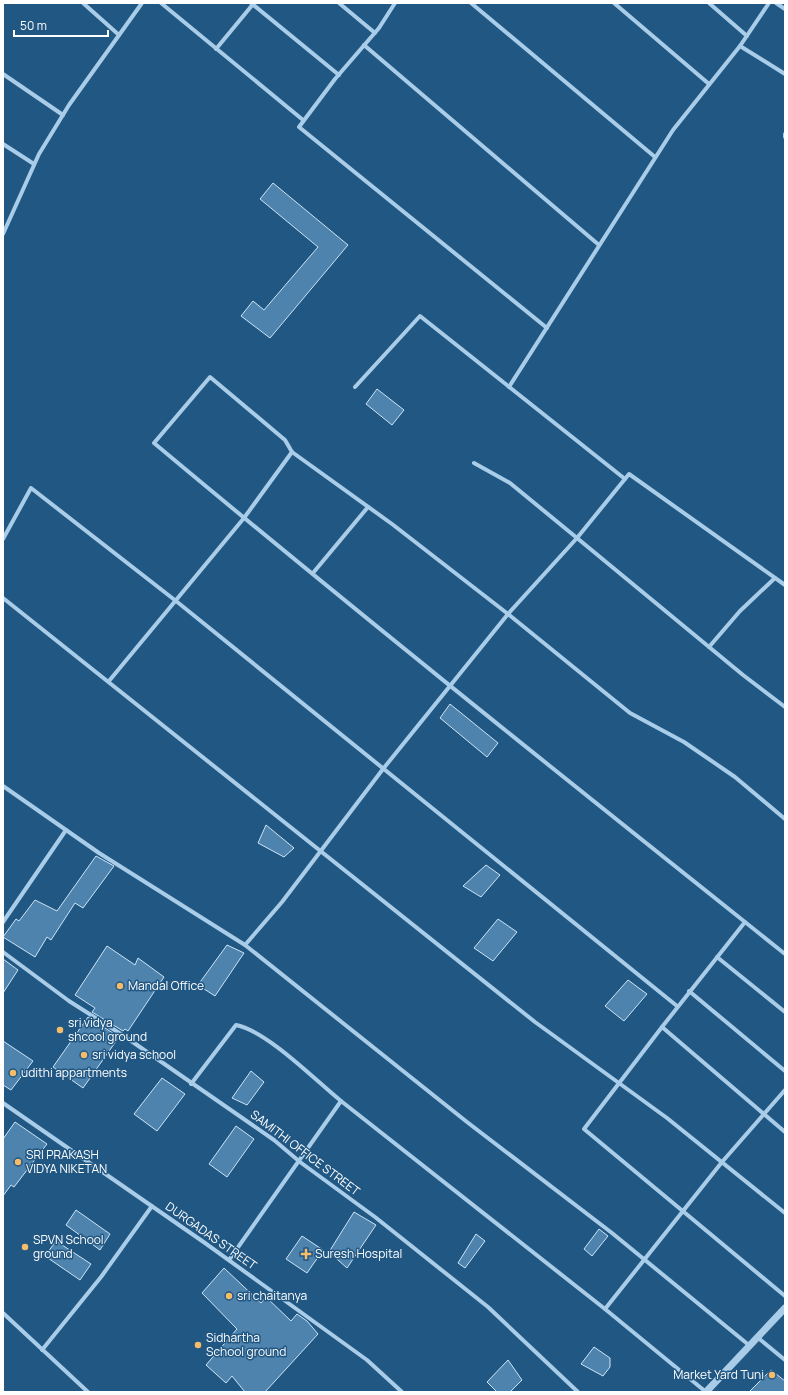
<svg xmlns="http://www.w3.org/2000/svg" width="788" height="1395" font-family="Manrope,sans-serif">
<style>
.building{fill:#4e83ad;stroke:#cde4f6}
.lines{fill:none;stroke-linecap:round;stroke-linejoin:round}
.minor{stroke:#a9cde8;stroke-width:4}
.tertiary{stroke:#a9cde8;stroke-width:7}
.poi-dot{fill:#f5bd6a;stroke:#215783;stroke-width:1.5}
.labels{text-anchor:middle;stroke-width:3;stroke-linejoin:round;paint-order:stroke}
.poi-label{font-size:12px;fill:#fff;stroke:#215783;text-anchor:start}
.street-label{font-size:12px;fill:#fff;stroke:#215783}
</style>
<rect width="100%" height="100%" fill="#215783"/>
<g class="building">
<path d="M273,183L348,245L270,338L241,316L253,301L264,310L318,247L260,199Z"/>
<path d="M377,389L404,410L392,425L366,404Z"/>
<path d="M450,704L498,743L487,757L440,718Z"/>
<path d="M266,825L294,848L284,857L258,843Z"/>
<path d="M96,856L114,866L83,908L75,903L51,940L47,937L35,957L3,937L16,919L19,921L35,900L57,911Z"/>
<path d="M486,865L500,875L481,897L463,886Z"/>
<path d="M498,919L517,932L493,961L474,948Z"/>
<path d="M227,945L244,953L215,996L198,985Z"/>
<path d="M107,946L135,965L138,958L164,977L128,1031L125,1029L123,1031L92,1012L95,1008L75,995Z"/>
<path d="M3,959L18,970L3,993Z"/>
<path d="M628,980L647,994L624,1021L605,1006Z"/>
<path d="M88,1017L119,1037L83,1088L53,1067Z"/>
<path d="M3,1041L33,1061L11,1090L3,1085Z"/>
<path d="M251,1071L264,1082L247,1105L232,1098Z"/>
<path d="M162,1078L185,1094L157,1131L134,1114Z"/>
<path d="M15,1122L47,1144L14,1187L11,1185L3,1196V1139Z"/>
<path d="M236,1126L254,1139L227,1177L209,1164Z"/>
<path d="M76,1210L110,1234L100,1250L66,1225Z"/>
<path d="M354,1212L376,1225L347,1268L329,1252Z"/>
<path d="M599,1229L608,1236L592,1256L584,1249Z"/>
<path d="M476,1234L485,1241L465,1268L458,1263Z"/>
<path d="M302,1236L323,1250L307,1273L286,1259Z"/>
<path d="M56,1241L91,1264L80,1280L45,1256Z"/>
<path d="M224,1268L261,1303L266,1297L291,1321L297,1314L307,1321L318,1334L265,1392H245L232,1376L226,1383L206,1365L237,1329L202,1293Z"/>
<path d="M594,1347L610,1358V1367L603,1376L581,1364Z"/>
<path d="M508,1360L522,1380L510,1392H497L487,1382Z"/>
<path d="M771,1370L785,1381V1392H749Z"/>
</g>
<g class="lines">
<g class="minor">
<path d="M83,3L119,35"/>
<path d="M161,3L303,120"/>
<path d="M251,3L339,75"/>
<path d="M339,3L375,33"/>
<path d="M395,3L379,28L335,79L299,127L547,328"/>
<path d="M471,3L655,157"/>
<path d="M614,3L709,84"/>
<path d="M709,3L747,36"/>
<path d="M776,3L785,9"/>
<path d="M364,45L599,245"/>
<path d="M740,46L785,74"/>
<path d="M216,49L254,3"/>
<path d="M3,74L63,115"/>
<path d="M785,134V137"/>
<path d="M3,144L34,164"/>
<path d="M3,234L39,154L69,105L142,3"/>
<path d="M355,387L420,316L625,479"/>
<path d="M509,387L673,130L740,46L769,3"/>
<path d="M292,452L392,524L508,614L577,538L743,675L785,707"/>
<path d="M474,463L510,483L577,538L629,474L785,585"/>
<path d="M3,539L31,488L176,601L677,1006"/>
<path d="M313,573L368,507"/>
<path d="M3,598L535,1022L667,1118L785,1213"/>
<path d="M709,647L740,611L775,578"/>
<path d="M109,681L244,518L292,452L285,440L210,377L154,443C349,606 547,764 745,922"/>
<path d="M3,786L99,853L245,945L467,1122L612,1233L750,1346"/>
<path d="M3,922L66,830"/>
<path d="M245,945L282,902L383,769L508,614L630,713L684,742L735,777L785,819"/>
<path d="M3,952L69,1001L124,1036L274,1140L300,1162L375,1217L488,1307L578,1392"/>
<path d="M717,957L785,1012"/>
<path d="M689,991L785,1071"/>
<path d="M662,1027L745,922L785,954"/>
<path d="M191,1084L236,1025C267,1031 315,1080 341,1101"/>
<path d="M3,1103L205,1243L367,1360L402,1392"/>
<path d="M785,1132L662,1027L584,1129L785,1296"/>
<path d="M229,1260L341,1101L605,1309L706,1392"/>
<path d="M605,1309L722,1162L785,1090"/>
<path d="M3,1313L88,1392"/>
<path d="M757,1337L785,1360"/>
<path d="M42,1350L101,1277L152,1206"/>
</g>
<path class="tertiary" d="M706,1392L785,1308"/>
</g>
<g class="poi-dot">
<circle cx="120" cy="986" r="4"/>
<circle cx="60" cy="1030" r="4"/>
<circle cx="84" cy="1055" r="4"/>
<circle cx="13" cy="1073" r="4"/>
<circle cx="18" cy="1162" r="4"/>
<circle cx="25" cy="1247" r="4"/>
<path d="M304 1248h4v4h4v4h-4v4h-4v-4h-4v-4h4z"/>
<circle cx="229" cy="1296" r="4"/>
<circle cx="198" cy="1345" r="4"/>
<circle cx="772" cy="1375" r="4"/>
</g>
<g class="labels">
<g class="poi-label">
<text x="128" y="990">Mandal Office</text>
<text x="68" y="1027">sri vidya<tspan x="68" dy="14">shcool ground</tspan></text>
<text x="92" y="1059">sri vidya school</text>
<text x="21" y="1077">udithi appartments</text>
<text x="26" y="1159">SRI PRAKASH<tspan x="26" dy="14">VIDYA NIKETAN</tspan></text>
<text x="33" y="1244">SPVN School<tspan x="33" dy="14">ground</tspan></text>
<text x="315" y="1258">Suresh Hospital</text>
<text x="237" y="1300">sri chaitanya</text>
<text x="206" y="1342">Sidhartha<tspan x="206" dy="14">School ground</tspan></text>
<text x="764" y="1379" text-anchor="end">Market Yard Tuni</text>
</g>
<g class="street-label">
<text transform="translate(305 1153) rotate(37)" y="4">SAMITHI OFFICE STREET</text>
<text transform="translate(211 1236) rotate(35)" y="4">DURGADAS STREET</text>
</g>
</g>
<rect width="788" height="1395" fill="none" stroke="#ffffff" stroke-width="8"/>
<path d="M14 30v6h94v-6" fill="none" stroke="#ffffff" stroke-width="2"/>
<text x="20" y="30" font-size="12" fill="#ffffff" stroke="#215783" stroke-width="3" paint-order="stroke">50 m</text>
</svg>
